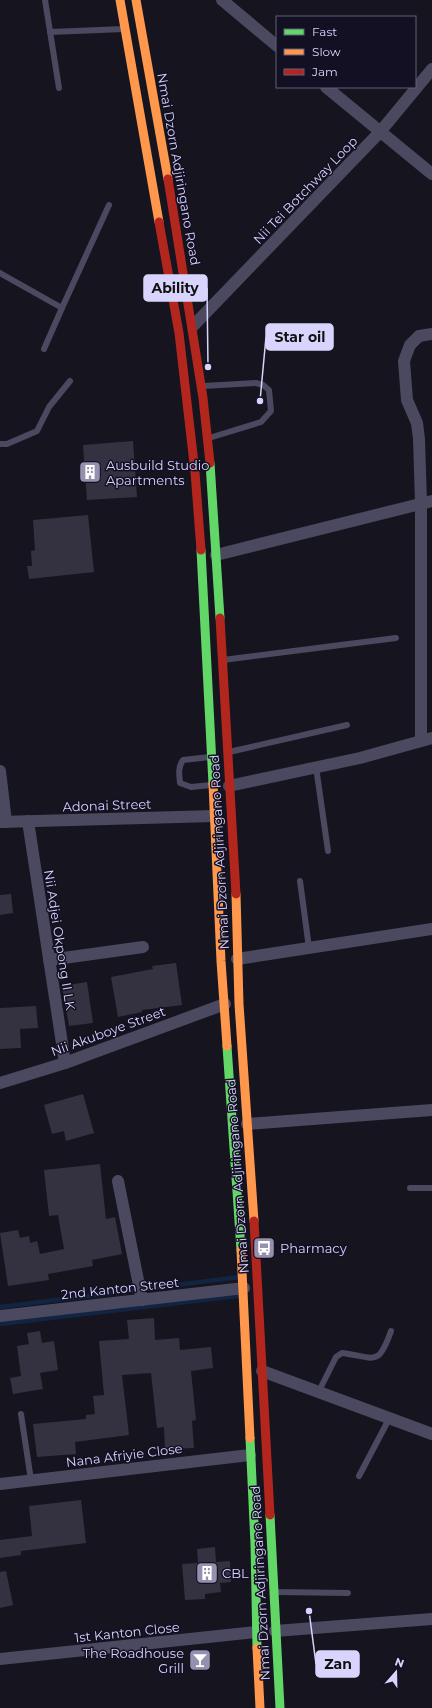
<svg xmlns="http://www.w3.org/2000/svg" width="432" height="1708" font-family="Montserrat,sans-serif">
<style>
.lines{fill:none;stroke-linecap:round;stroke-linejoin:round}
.stream{stroke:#112442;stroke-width:4.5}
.building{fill:#343241}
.lane{stroke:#4a495f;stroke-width:6}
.street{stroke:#4a495f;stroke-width:12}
.fast{stroke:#63d668;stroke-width:9}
.slow{stroke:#ff974d;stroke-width:9}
.jam{stroke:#b3261e;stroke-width:9}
.labels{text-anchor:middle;stroke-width:3;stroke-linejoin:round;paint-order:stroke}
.street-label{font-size:13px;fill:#d8d4fd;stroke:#131023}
.poi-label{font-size:13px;fill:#d8d4fd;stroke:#131023;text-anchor:start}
.leader{fill:none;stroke:#d8d4fd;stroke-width:1.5}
.callout-dot{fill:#d8d4fd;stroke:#131023;stroke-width:1.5}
.callout{fill:#d8d4fd;stroke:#d8d4fd;stroke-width:1.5}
.callout-label{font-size:14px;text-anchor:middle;font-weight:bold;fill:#111}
</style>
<rect width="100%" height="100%" fill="#16141f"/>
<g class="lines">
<g class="stream">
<path d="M0,1307L240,1277"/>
<path d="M0,1324L238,1296"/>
</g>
</g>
<g class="building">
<path d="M133,441L137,497L87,500L83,445Z"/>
<path d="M88,515L94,572L29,579L27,566H32L31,551L35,550L33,520Z"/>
<path d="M11,894L13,913L0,915V895Z"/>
<path d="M176,963L182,1005L142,1010V1012L118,1017L111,977L153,969L152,966Z"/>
<path d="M87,982L93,1023L69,1026L62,986Z"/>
<path d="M36,1006L38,1028L20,1029L21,1048L0,1049V1008Z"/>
<path d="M83,1094L94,1133L66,1141L64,1131L52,1134L44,1105Z"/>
<path d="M100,1164L106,1219L115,1217L122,1254L92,1260L93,1266L48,1274L49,1280L8,1286L0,1233L18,1230L20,1238L29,1236L30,1243L37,1241L40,1254L64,1249L58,1215L49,1216L44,1170Z"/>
<path d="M154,1318L155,1340L179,1338L180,1350L211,1347L213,1368L191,1371L196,1420L192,1421L194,1448L165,1449L164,1427L157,1428L151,1373L122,1375L129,1435L75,1442L76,1454L37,1457L33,1424L86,1419V1415L95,1414L93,1396L104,1395L99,1341L129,1339L127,1320Z"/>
<path d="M40,1331L42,1343L54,1341L58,1370L40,1373L43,1389L13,1394L10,1378L21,1376L17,1346L29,1344L27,1333Z"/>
<path d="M81,1500L86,1543L21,1551V1555L0,1558V1540L32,1536L29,1506Z"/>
<path d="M215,1547L216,1562L230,1561L231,1582L220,1583L221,1592L205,1594V1599L185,1600L182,1564L198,1563L197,1549Z"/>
<path d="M6,1571L13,1605L0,1608V1572Z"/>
</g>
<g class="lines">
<g class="lane">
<path d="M45,0L59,88"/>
<path d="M50,32L124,29"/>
<path d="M0,273L62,308L109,205"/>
<path d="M44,349L62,308"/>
<path d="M203,386L256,383L263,385L269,390L271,411L261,422L209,438"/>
<path d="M0,444H7L37,431L49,407L70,381"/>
<path d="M223,660L396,638"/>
<path d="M229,752L347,725"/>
<path d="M210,757L183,760C178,767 179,774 180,783L191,787L211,785"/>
<path d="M316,767L328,851"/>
<path d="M300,881L309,948"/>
<path d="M410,1188H432"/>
<path d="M318,1393L336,1357L342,1353C375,1357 378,1368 391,1331"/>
<path d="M21,1414L31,1480"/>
<path d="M359,1476L389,1419"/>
<path d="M275,1592L348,1593"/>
</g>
<g class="street">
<path d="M222,0L277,46"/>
<path d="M326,87L432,174"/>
<path d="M193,326L380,132L432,69"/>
<path d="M216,555L432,501"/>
<path d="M421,740V503L419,439L417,423L407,400L404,361L410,345L419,336L432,334"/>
<path d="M0,771L6,822"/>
<path d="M229,786L360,758L432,738"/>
<path d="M28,821L65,1063"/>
<path d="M0,822L214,816"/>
<path d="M237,959L432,929"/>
<path d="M49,960L143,947"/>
<path d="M0,1083L65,1063L225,1004"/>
<path d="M247,1124L432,1110"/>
<path d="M118,1181L142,1300"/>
<path d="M0,1316L244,1288"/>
<path d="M262,1371L432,1434"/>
<path d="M0,1484L250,1455"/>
<path d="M275,1631L432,1619"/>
<path d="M0,1659L256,1632"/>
</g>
<g class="fast">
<path d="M210,463L220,618"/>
<path d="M201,550L213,784"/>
<path d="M227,1046L241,1250"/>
<path d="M250,1438L255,1544L257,1648"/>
<path d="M270,1515L280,1708"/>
</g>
<g class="slow">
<path d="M120,0L159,222"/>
<path d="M136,0L168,179"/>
<path d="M213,784L221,961L227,1046"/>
<path d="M236,894L239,1004L254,1221"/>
<path d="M241,1250L250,1438"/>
<path d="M257,1648L260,1708"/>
</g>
<g class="jam">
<path d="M168,179L203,398L210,463"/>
<path d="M159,222L179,333L195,472L201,550"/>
<path d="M220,618L236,894"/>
<path d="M254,1221L270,1515"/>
</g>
</g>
<defs>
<g id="building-square" transform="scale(1.15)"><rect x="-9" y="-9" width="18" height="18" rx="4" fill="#9491af" stroke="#131023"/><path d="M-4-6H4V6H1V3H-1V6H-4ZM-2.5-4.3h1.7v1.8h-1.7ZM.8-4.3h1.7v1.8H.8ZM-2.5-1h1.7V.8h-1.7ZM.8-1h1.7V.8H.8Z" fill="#fff"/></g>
<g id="bus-square" transform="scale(1.15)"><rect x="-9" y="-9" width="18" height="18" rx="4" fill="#9491af" stroke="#131023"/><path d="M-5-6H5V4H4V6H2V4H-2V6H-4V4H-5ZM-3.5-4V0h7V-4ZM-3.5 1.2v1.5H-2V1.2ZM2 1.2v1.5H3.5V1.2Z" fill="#fff"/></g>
<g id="bar-square" transform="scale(1.15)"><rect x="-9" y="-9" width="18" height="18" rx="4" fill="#9491af" stroke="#131023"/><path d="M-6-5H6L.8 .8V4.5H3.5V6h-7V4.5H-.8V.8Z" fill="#fff"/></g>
</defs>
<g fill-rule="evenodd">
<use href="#building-square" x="90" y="472"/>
<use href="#bus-square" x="264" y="1248"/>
<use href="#building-square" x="207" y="1573"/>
<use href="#bar-square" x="200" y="1660"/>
</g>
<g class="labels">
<g class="street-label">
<text transform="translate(179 169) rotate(80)" y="5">Nmai Dzorn Adjiringano Road</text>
<text transform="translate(305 190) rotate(-46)" y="5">Nii Tei Botchway Loop</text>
<text transform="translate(107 805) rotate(-2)" y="5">Adonai Street</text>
<text transform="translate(219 852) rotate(-93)" y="5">Nmai Dzorn Adjiringano Road</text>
<text transform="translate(60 940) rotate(81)" y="5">Nii Adjei Okpong II LK</text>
<text transform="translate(108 1031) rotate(-20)" y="5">Nii Akuboye Street</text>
<text transform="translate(237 1176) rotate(-94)" y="5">Nmai Dzorn Adjiringano Road</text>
<text transform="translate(120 1288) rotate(-6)" y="5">2nd Kanton Street</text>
<text transform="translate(124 1455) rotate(-7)" y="5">Nana Afriyie Close</text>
<text transform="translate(260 1583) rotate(-93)" y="5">Nmai Dzorn Adjiringano Road</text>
<text transform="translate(127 1632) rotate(-6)" y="5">1st Kanton Close</text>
</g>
<g class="poi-label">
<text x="106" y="470">Ausbuild Studio<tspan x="106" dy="15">Apartments</tspan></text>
<text x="280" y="1253">Pharmacy</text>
<text x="222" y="1578">CBL</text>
<text x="184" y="1658" text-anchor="end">The Roadhouse<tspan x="184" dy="15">Grill</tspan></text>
</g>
</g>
<path class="leader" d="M208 367L207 288M260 401L266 337M309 1611L316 1664"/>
<g class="callout-dot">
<circle cx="208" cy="367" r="4"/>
<circle cx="260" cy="401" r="4"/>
<circle cx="309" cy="1611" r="4"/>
</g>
<g class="callout">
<rect x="144" y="275" width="63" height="26" rx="4"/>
<rect x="266" y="324" width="67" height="26" rx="4"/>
<rect x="316" y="1651" width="43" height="26" rx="4"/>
</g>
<g class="callout-label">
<text x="175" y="293">Ability</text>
<text x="300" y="342">Star oil</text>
<text x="338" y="1669">Zan</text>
</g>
<rect x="276" y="16" width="140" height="72" fill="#131023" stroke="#625e7a"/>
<rect x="284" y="29" width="20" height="6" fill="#63d668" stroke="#625e7a"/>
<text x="312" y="36" font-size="12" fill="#d8d4fd">Fast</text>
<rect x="284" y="49" width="20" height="6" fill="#ff974d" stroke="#625e7a"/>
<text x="312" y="56" font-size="12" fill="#d8d4fd">Slow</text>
<rect x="284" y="69" width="20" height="6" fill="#b3261e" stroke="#625e7a"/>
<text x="312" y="76" font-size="12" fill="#d8d4fd">Jam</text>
<g transform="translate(396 1672) rotate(20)" stroke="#131023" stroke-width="3" paint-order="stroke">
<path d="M0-3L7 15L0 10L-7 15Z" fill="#d8d4fd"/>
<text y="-6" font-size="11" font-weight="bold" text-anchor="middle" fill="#d8d4fd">N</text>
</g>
</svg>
